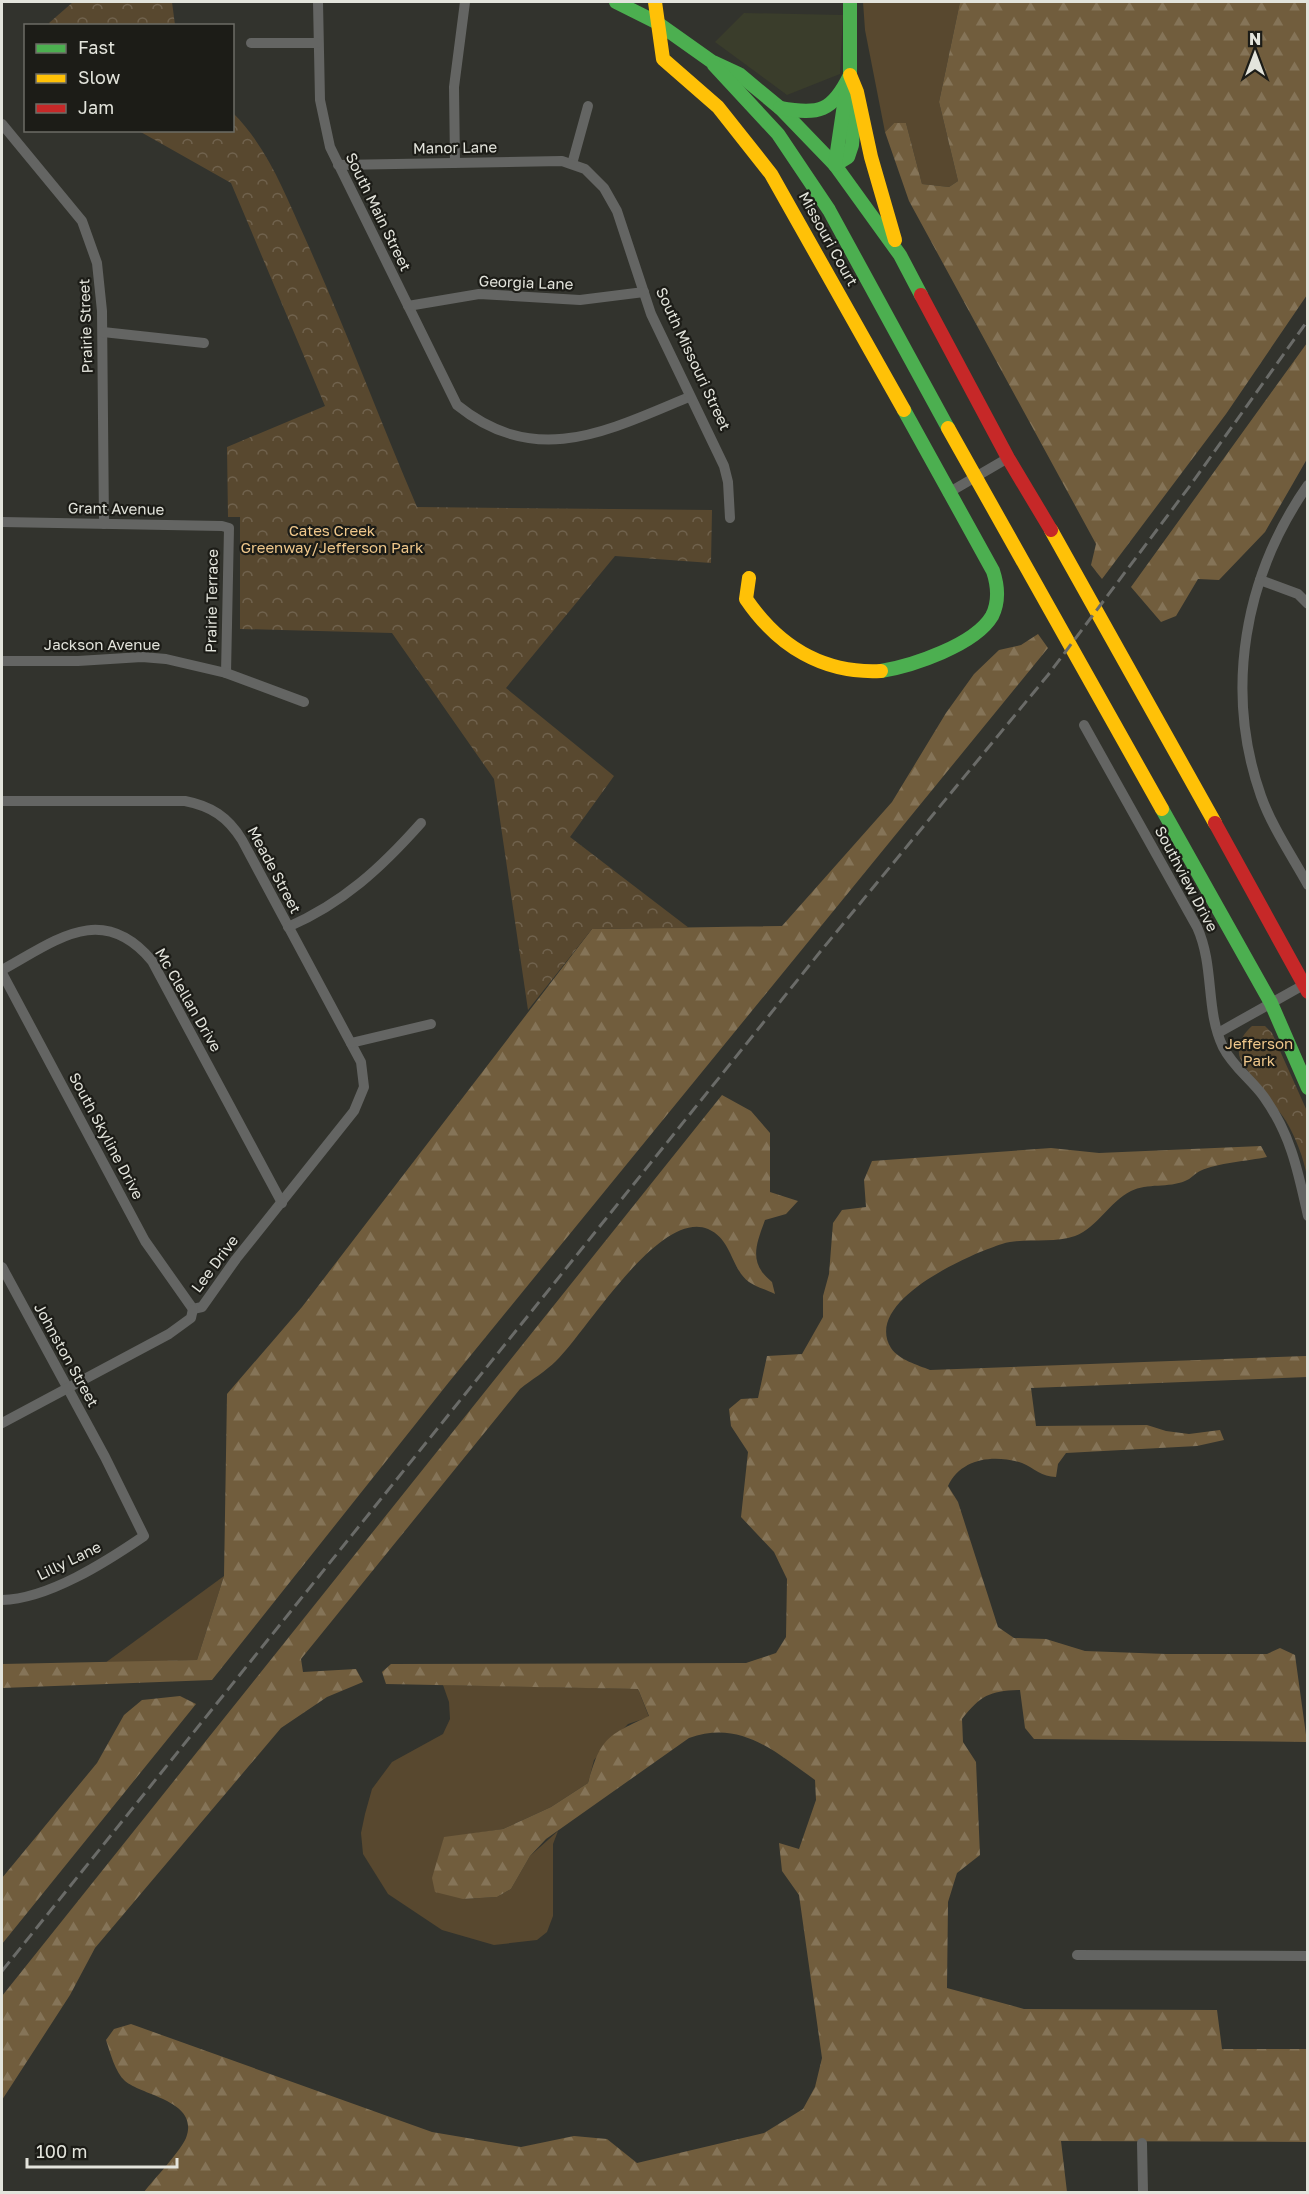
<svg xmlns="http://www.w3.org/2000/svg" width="1309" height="2194" font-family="'Golos Text',sans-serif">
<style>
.built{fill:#3a3d2b}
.green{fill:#58482f}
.forest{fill:url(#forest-firs)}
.park{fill:url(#park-crowns)}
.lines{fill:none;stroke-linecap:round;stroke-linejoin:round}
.street{stroke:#646563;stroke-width:10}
.fast{stroke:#4caf50;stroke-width:14}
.slow{stroke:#ffc107;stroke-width:14}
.jam{stroke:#c62828;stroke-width:14}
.rail{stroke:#6a6b68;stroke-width:3;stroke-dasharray:12 6;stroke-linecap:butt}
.labels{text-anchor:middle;stroke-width:4.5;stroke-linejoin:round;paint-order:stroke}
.street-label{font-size:15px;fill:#e3e4dc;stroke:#1c1c17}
.park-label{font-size:15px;fill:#efc78b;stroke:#1c1c17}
</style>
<defs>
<pattern id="forest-firs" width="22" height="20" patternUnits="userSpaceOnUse" patternTransform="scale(1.5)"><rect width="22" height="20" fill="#715d3d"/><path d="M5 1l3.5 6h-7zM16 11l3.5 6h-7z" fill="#857458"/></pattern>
<pattern id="park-crowns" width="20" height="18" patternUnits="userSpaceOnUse" patternTransform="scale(1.5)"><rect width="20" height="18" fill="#58482f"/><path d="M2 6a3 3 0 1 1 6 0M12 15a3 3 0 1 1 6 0" fill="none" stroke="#70624d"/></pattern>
</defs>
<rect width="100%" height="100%" fill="#32332d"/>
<path class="built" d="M744,13L843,15L840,74L787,95L715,42Z"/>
<g class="green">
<path d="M863,2H960L939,102L958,181L949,187L922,184L906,123H894L885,132L865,30Z"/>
<path d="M224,1576L197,1660L105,1663Z"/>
<path d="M443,1685L638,1689L649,1717L628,1724L594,1760L588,1783L551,1807L503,1829L444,1838L441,1852L463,1899L497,1897L511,1889L530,1856L558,1831L553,1844V1916L547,1932L537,1940L494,1945L442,1930L388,1894L363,1854L361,1833L365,1814L372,1789L392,1762L443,1734L450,1719L449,1702Z"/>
</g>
<g class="forest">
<path d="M960,2H1307V295L1226,414L1102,579L1091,565L1096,544L909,201L885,132L894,123H906L922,184L949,187L958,181L939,102Z"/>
<path d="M1307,343V459L1265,532L1219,580L1198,579L1176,616L1161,622L1131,587Z"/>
<path d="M1038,634L1048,648L449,1382L212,1680L2,1688V1664L197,1660L224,1576L227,1394L302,1307L592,929L782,926L892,802L946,713L974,674L999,650L1021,645Z"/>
<path d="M722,1095L751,1111L770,1133V1192L798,1201L786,1214L765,1220C756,1245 748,1263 772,1282L775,1294C767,1290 756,1287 749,1282C731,1269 732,1239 708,1229C659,1209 587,1331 556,1361C546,1371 531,1380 520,1389L301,1659L303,1672L356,1669L363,1682L327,1697L281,1728L95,1948L70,1995L2,2100V1996Z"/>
<path d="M1261,1146L1267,1157C1248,1161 1217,1163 1200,1171C1195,1173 1191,1179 1185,1181C1169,1188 1147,1183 1131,1191C1109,1202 1098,1227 1075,1236C1052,1244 1025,1237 1002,1244C970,1254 862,1301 891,1348C899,1360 918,1365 930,1370L1306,1356L1307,1377L1031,1388L1036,1426L1147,1425L1166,1431L1189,1434L1220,1430L1224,1440L1197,1446L1066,1453L1058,1464L1056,1477C1042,1477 1034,1468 1022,1463C994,1454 961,1458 948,1486L958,1502L998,1627L1014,1638L1046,1639L1085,1651L1166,1654H1267L1280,1648L1295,1655L1307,1742L1034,1739L1025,1728L1020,1690C990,1691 981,1695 962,1719L963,1742L976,1762L980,1855L957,1873L948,1902L947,1988L1024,2009L1217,2010L1222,2049H1307V2142L1061,2141L1067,2192H144C154,2179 180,2152 186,2138C200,2101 143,2096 125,2081C115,2072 110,2052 106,2040L114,2029L131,2024L432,2132L521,2147L574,2136L607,2139L637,2163L764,2133L803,2109L815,2087L822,2058L799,1895L782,1871L779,1843L799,1849L816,1800L815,1780C775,1752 741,1719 689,1738L546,1839L530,1856L511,1889L497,1897L463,1899L435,1892L432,1878L444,1837L503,1829L551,1807L588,1783C601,1737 607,1736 649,1716L638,1689L386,1684L382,1672L391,1664L746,1663L776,1653L786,1637L787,1579L774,1552L741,1517L748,1452L731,1426L729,1409L741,1399L758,1398L767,1356L802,1354L823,1317V1296L829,1274L833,1223L842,1210L866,1207L864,1180L872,1161L1051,1148L1099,1153Z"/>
<path d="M180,1696L196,1704L2,1944V1878L97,1763L124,1715L142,1700Z"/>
</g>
<g class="park">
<path d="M73,2H172L175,25H50L49,23Z"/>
<path d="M233,113C268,148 285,194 305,238C345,327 379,418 417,507L712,510L711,563L615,556L506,688L614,776L570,837L689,928L592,929L528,1010L494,779L392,633L240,629V517H228L227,447L325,406L231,183L139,131L232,130Z"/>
<path d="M1252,1026H1265L1272,1033L1307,1111V1177C1304,1159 1296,1138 1286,1121C1278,1108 1239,1064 1239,1054C1238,1042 1244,1033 1252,1026Z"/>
</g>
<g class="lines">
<g class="street">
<path d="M318,2L320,100L330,147L457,405C536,469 607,431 689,397"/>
<path d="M251,43H317"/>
<path d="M2,124L82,221L97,263L102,311L104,524"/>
<path d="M455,163L454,87L465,2"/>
<path d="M572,164L588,106"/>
<path d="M338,165L562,161L585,169L604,188L617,211L651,314L724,466L728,482L730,518"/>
<path d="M408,306L479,294L580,300L644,292"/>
<path d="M103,332L204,343"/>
<path d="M1308,485C1244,576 1224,691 1261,796C1272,827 1292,856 1308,885"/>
<path d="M948,493L1008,458"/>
<path d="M2,522L222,526L229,528L226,673"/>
<path d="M1260,580L1298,594L1308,604"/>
<path d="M2,661H78L142,657L166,659L226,673L304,702"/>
<path d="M1084,725L1197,927C1215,967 1205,1010 1223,1047C1233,1067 1251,1079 1264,1097C1291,1135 1298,1171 1308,1216"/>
<path d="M2,801H185C211,806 228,817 242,840L361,1062L364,1087L354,1111L236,1259L202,1307L193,1309"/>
<path d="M288,927C343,903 381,868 421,823"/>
<path d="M2,970C55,941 102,901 152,961L282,1203"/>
<path d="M2,973L145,1241L193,1309"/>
<path d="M1218,1033L1307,983"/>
<path d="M351,1043L431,1024"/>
<path d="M2,1267L105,1457L144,1536C106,1562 48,1599 2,1600"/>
<path d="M2,1423L169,1334L191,1318L193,1309"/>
<path d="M1077,1955L1308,1956"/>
<path d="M1142,2143L1143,2192"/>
</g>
<g class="fast">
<path d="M616,2L656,22L711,61L739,74L780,108L835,165L900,255L921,295"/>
<path d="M714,65L778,134L829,210L948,428"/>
<path d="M780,108C819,115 832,112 850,75"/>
<path d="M835,165L848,157L852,145L854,120L850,75V2"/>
<path d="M835,165L846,91"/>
<path d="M881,671C912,666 975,645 992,616C999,602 998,586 993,571L904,410"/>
<path d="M1162,809L1271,1003L1308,1088"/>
</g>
<g class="slow">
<path d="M655,2L663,59L718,107L771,174L904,410"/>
<path d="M850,75L857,92L871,157L895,240"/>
<path d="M948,428L1162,809"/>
<path d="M1051,530L1215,823"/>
<path d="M749,578L746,599C778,646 823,674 881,671"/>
</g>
<g class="jam">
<path d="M921,295L1008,458L1051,530"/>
<path d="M1215,823L1308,992"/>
</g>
<path class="rail" d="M2,1971L820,952L1048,675L1192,483L1308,320"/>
</g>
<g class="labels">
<g class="street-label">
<text transform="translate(455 148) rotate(-1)" y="5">Manor Lane</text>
<text transform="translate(378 212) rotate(64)" y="5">South Main Street</text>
<text transform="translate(828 239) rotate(61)" y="5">Missouri Court</text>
<text transform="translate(526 283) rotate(2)" y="5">Georgia Lane</text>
<text transform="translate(86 326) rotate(-92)" y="5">Prairie Street</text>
<text transform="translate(693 359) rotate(65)" y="5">South Missouri Street</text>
<text transform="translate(116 509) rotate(1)" y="5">Grant Avenue</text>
<text transform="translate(212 601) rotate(-89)" y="5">Prairie Terrace</text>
<text x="102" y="650">Jackson Avenue</text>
<text transform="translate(274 870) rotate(62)" y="5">Meade Street</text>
<text transform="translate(1186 879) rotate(62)" y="5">Southview Drive</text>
<text transform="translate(188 1000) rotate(60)" y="5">Mc Clellan Drive</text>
<text transform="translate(106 1136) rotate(62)" y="5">South Skyline Drive</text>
<text transform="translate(215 1264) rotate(-53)" y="5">Lee Drive</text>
<text transform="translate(66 1355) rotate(61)" y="5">Johnston Street</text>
<text transform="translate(69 1561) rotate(-26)" y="5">Lilly Lane</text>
</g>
<g class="park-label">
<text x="332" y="536">Cates Creek<tspan x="332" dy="17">Greenway/Jefferson Park</tspan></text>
<text x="1259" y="1049">Jefferson<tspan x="1259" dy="17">Park</tspan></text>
</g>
</g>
<rect width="1309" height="2194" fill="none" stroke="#e3e4dc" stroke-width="6"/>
<rect x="24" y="24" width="210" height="108" fill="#1c1c17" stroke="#6c6c66" stroke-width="1.5"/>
<rect x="36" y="44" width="30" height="9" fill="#4caf50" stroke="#6c6c66" stroke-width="1.5"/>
<text x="78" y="54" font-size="18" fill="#e3e4dc">Fast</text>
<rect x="36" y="74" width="30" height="9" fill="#ffc107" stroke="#6c6c66" stroke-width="1.5"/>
<text x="78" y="84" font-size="18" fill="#e3e4dc">Slow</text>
<rect x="36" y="104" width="30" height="9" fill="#c62828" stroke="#6c6c66" stroke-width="1.5"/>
<text x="78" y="114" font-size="18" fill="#e3e4dc">Jam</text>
<g transform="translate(1255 54)" stroke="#1c1c17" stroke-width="4.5" paint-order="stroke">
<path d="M0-4.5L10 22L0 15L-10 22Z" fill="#e3e4dc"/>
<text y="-9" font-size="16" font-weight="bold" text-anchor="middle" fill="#e3e4dc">N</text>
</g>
<path d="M27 2158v9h150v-9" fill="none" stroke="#e3e4dc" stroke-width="3"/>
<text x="36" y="2158" font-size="18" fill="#e3e4dc" stroke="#1c1c17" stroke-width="4.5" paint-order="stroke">100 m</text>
</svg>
